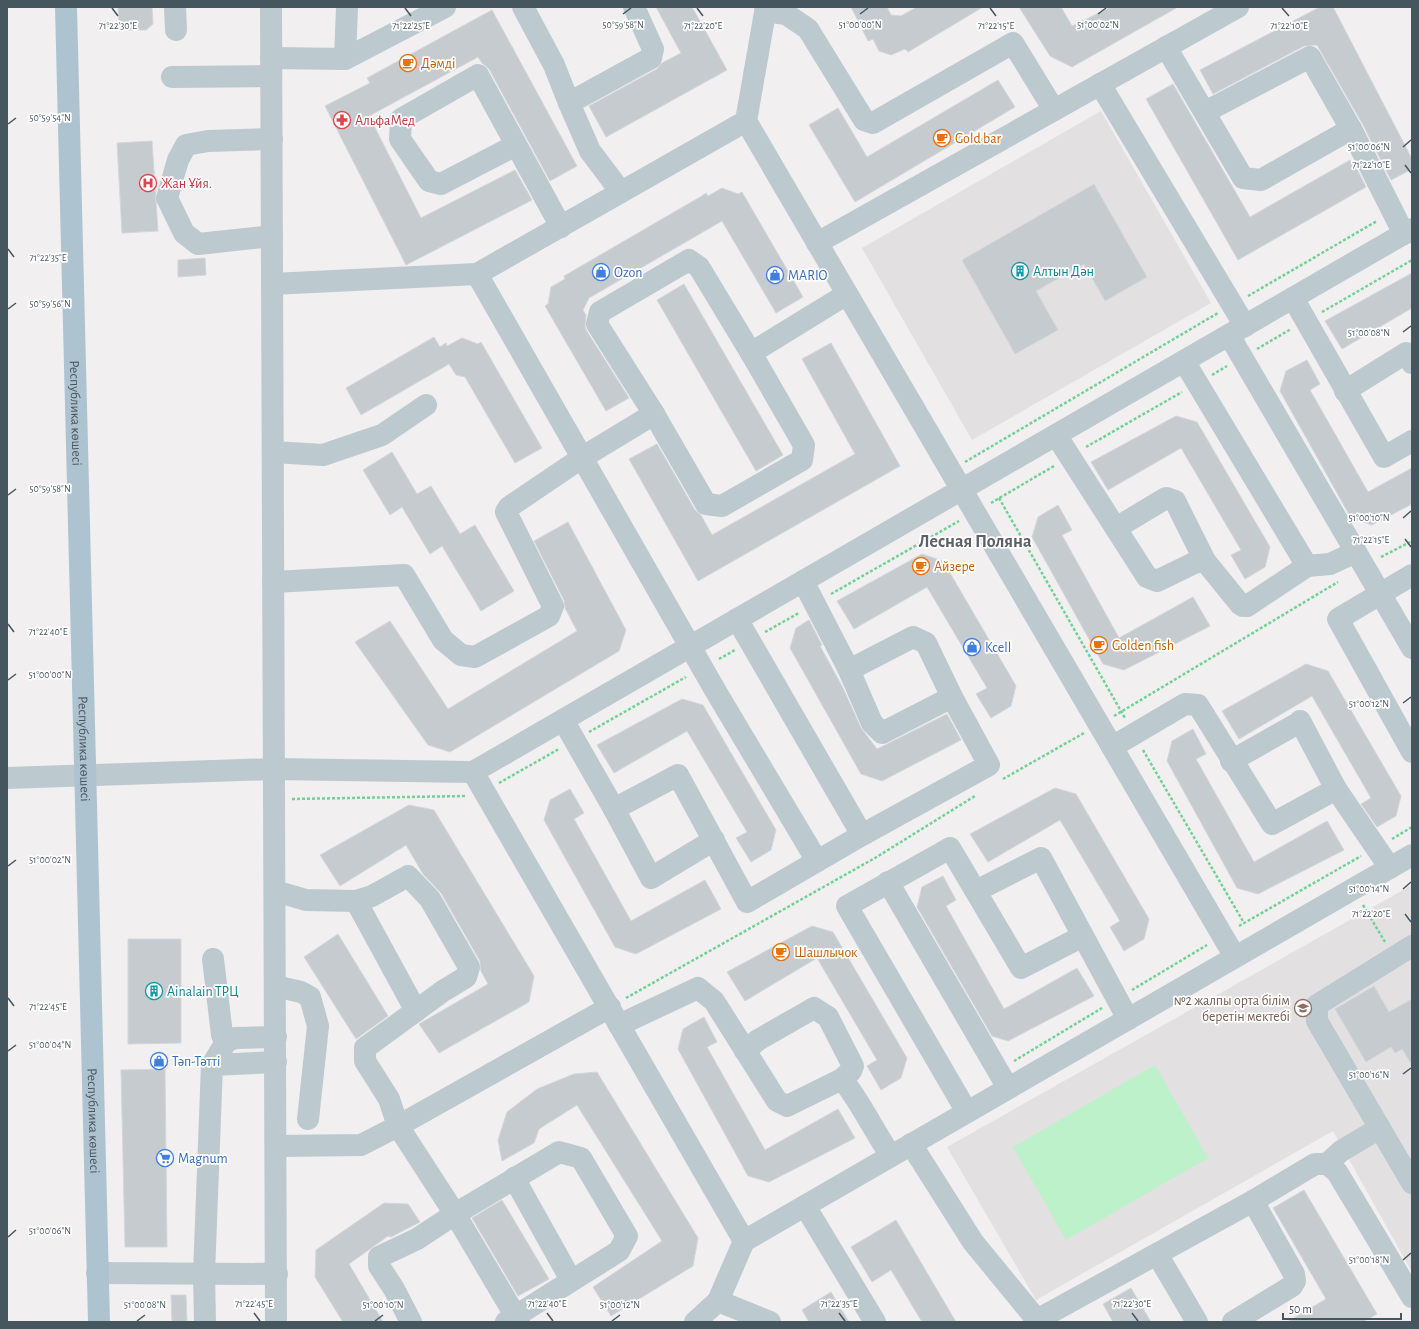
<svg xmlns="http://www.w3.org/2000/svg" width="1419" height="1329" font-family="'Alegreya Sans',sans-serif">
<style>
.education{fill:#e3e0e2}
.green{fill:#bcf1ca}
.building{fill:#c6cbcf;stroke:#d3d7db}
.lines{fill:none;stroke-linecap:round;stroke-linejoin:round}
.path{stroke:#72d196;stroke-width:2.5;stroke-dasharray:3 2;stroke-linecap:butt}
.minor{stroke:#bcc9cf;stroke-width:22}
.major{stroke:#aec3d0;stroke-width:22}
.ticks{fill:none;stroke:#46565e;stroke-width:1.5}
.labels{text-anchor:middle;stroke-width:3.5;stroke-linejoin:round;paint-order:stroke}
.food-label{font-size:14px;fill:#c56008;stroke:#fff;text-anchor:start}
.health-label{font-size:14px;fill:#be3a42;stroke:#fff;text-anchor:start}
.culture-label{font-size:14px;fill:#0d838f;stroke:#fff;text-anchor:start}
.shop-label{font-size:14px;fill:#366cbe;stroke:#fff;text-anchor:start}
.street-label{font-size:14px;fill:#46565e;stroke:#fff}
.education-label{font-size:14px;fill:#785e54;stroke:#fff;text-anchor:end}
.district-label{font-size:18px;font-weight:bold;fill:#5c6165;stroke:#fff}
.ticks-label{font-size:10px;text-anchor:middle;fill:#46565e;stroke:#fff;stroke-width:3.5;stroke-linejoin:round;paint-order:stroke}
</style>
<rect width="100%" height="100%" fill="#f2eff0"/>
<g class="education">
<path d="M1101,111L1211,303L972,440L862,248Z"/>
<path d="M1412,885V1272L1333,1131L1036,1300L947,1147Z"/>
</g>
<path class="green" d="M1155,1065L1208,1158L1066,1240L1013,1147Z"/>
<g class="building">
<path d="M118,7H152L153,24L146,30H124L119,25Z"/>
<path d="M656,7H692L727,70L606,137L589,106L657,69L662,63L681,53Z"/>
<path d="M851,7H887L891,15L901,16L917,7H983L908,52L905,49L891,55L879,51L873,39L868,41Z"/>
<path d="M1019,7H1061L1072,26L1111,7H1178L1072,67L1050,56Z"/>
<path d="M1320,7H1333L1412,159V169L1391,180L1362,123L1317,45L1304,46L1213,94L1200,70Z"/>
<path d="M492,10L577,166L550,181L489,69L482,63L478,57L369,116L421,218L515,170L532,200L406,265L325,106L370,83L367,78Z"/>
<path d="M998,80L1015,107L855,202L809,125L838,108L867,157Z"/>
<path d="M1173,84L1250,217L1350,160L1351,162L1353,161L1366,187L1238,260L1146,99Z"/>
<path d="M152,141L158,231L122,233L117,143Z"/>
<path d="M1094,184L1147,277L1105,301L1084,264L1036,291L1058,330L1015,354L962,260Z"/>
<path d="M722,188L738,194L742,192L803,297L776,313L722,221L589,298L583,310L586,315L585,326L586,330L629,398L606,411L545,306L548,304L551,287L565,279L564,276L700,197L706,193L708,196Z"/>
<path d="M205,258L206,275L178,277V260Z"/>
<path d="M1412,273V308L1342,349L1325,321Z"/>
<path d="M684,284L783,455L756,471L657,300Z"/>
<path d="M434,337L440,347L446,343L447,346L462,338L478,344L481,342L542,448L515,463L465,377L456,375L449,364L361,415L346,388Z"/>
<path d="M831,343L900,466L698,581L629,459L657,444L695,510L701,515L712,535L855,454L802,359Z"/>
<path d="M1307,360L1320,384L1310,390L1368,492L1412,468V504L1372,525L1351,518L1280,391L1286,371Z"/>
<path d="M1176,416L1197,422L1270,547L1265,567L1245,579L1231,555L1241,550L1181,448L1108,490L1091,462Z"/>
<path d="M392,452L417,494L431,486L460,534L475,525L514,591L481,611L442,546L430,554L402,507L390,515L363,470Z"/>
<path d="M1058,505L1072,530L1062,535L1119,638L1193,597L1210,626L1124,670L1103,664L1032,537L1038,517Z"/>
<path d="M568,522L626,630L619,651L450,752L428,745L355,642L390,621L448,709L577,631L565,608L564,600L534,541Z"/>
<path d="M922,554L943,561L1016,686L1011,706L991,718L976,694L987,688L927,587L854,629L837,601Z"/>
<path d="M809,620L822,645L820,646L842,686L861,728L877,749L947,714L961,740L882,781L861,774L790,648L796,628Z"/>
<path d="M1306,664L1328,671L1401,796L1396,816L1377,827L1361,804L1371,798L1312,696L1239,739L1222,711Z"/>
<path d="M682,699L703,705L776,830L771,850L751,862L736,838L747,832L687,731L614,773L597,745Z"/>
<path d="M1193,729L1206,754L1196,759L1254,862L1327,821L1344,850L1258,894L1237,888L1167,761L1172,741Z"/>
<path d="M1055,788L1076,794L1149,919L1144,939L1124,951L1110,927L1120,921L1060,820L988,862L970,834Z"/>
<path d="M570,789L584,813L574,819L631,921L705,880L721,909L636,954L615,947L544,820L550,800Z"/>
<path d="M409,805L434,810L534,976L529,1002L439,1053L419,1024L488,984L481,971L480,961L441,893L423,874L406,845L340,886L320,855Z"/>
<path d="M943,876L956,900L946,906L1004,1009L1077,968L1094,996L1008,1041L992,1036L917,907L922,887Z"/>
<path d="M812,926L833,932L907,1058L901,1078L881,1090L867,1066L877,1060L817,958L745,1001L727,972Z"/>
<path d="M338,934L388,1016L356,1039L304,957Z"/>
<path d="M128,939H181V1043L128,1044Z"/>
<path d="M1374,986L1389,1012L1412,999V1065L1402,1049L1395,1053L1391,1047L1366,1062L1335,1009Z"/>
<path d="M704,1017L717,1042L707,1047L765,1150L838,1109L855,1138L769,1182L748,1176L678,1049L683,1029Z"/>
<path d="M165,1069L167,1247H125L121,1070Z"/>
<path d="M597,1072L698,1238L693,1266L611,1316L593,1287L662,1241L577,1105L539,1129L534,1143L502,1161L498,1140L507,1112L537,1089L574,1074Z"/>
<path d="M1304,1190L1377,1314L1363,1322H1287L1326,1299L1273,1208Z"/>
<path d="M502,1200L549,1279L518,1296L472,1218Z"/>
<path d="M384,1203L408,1204L420,1222L391,1237L388,1236L349,1264L383,1322H343L315,1277L316,1250Z"/>
<path d="M896,1220L956,1322H922L891,1270L872,1282L851,1247Z"/>
<path d="M1131,1288L1151,1322H1113L1103,1304Z"/>
<path d="M831,1292L849,1322H809L802,1310Z"/>
<path d="M171,1295H186L187,1322H172Z"/>
</g>
<g class="lines">
<g class="path">
<path d="M1248,296L1377,221"/>
<path d="M1322,312L1412,260"/>
<path d="M1257,349L1291,329"/>
<path d="M1212,375L1227,366"/>
<path d="M1086,447L1182,392"/>
<path d="M965,462L1218,313"/>
<path d="M999,498L1125,718"/>
<path d="M991,503L1054,466"/>
<path d="M1381,557L1412,541"/>
<path d="M831,594L959,521"/>
<path d="M765,632L799,613"/>
<path d="M719,659L735,650"/>
<path d="M1114,716L1338,582"/>
<path d="M589,732L686,677"/>
<path d="M1143,750L1244,923"/>
<path d="M1003,779L1084,733"/>
<path d="M499,783L559,749"/>
<path d="M292,799L465,796"/>
<path d="M1392,839L1412,827"/>
<path d="M1363,905L1385,942"/>
<path d="M1239,926L1361,856"/>
<path d="M1132,990L1207,945"/>
<path d="M626,998L875,858L975,796"/>
<path d="M1014,1061L1102,1008"/>
</g>
<g class="minor">
<path d="M175,7L176,30"/>
<path d="M271,7L276,1322"/>
<path d="M523,7L554,65L569,103L590,151L621,192"/>
<path d="M765,11L786,14L808,29L864,120L873,123L1013,43L1054,110"/>
<path d="M1166,47L1243,178L1261,180L1351,129L1404,234"/>
<path d="M271,58L345,59L347,7"/>
<path d="M345,59L445,7"/>
<path d="M172,77L271,76"/>
<path d="M1100,84L1245,326"/>
<path d="M569,103L651,58L653,49L634,7"/>
<path d="M1205,112L1310,57L1351,129"/>
<path d="M746,121L1235,957"/>
<path d="M272,139L208,141L186,145L178,160L167,198L184,233L198,244L272,236"/>
<path d="M516,145L441,184L429,181L400,139L401,119L478,75L561,227"/>
<path d="M817,243L1238,7"/>
<path d="M689,260L699,267L751,353L804,445L802,460L722,506L706,504L654,414L597,324L600,312Z"/>
<path d="M477,274L746,121L766,7"/>
<path d="M272,284L477,274L715,690L817,861"/>
<path d="M1293,298L1384,457L1412,441"/>
<path d="M1229,335L1412,648"/>
<path d="M751,353L847,294"/>
<path d="M1345,391L1406,353L1412,363"/>
<path d="M1056,435L1147,577L1157,581L1194,563L1205,561L1240,604L1243,606H1247L1307,566L1184,361"/>
<path d="M273,452L323,455L382,435L426,405"/>
<path d="M1116,528L1166,498L1175,501L1205,561"/>
<path d="M1307,566L1330,564L1356,552"/>
<path d="M1412,575L1338,619L1412,752"/>
<path d="M273,582L404,575L443,640L461,655L475,657L549,616L553,606L506,512L509,507L583,457L654,414"/>
<path d="M737,619L862,835"/>
<path d="M849,670L913,637L926,643L952,697"/>
<path d="M563,720L614,809"/>
<path d="M1112,747L1185,704L1198,705L1272,824L1336,789L1390,868"/>
<path d="M1231,761L1300,722V721L1336,789"/>
<path d="M473,772L744,1241"/>
<path d="M7,778L274,769L473,772L1412,229"/>
<path d="M714,840L651,878L614,809L678,775L747,902L862,835L989,765L952,697L882,733L872,723L849,670L803,581"/>
<path d="M888,882L1008,1088"/>
<path d="M275,891L306,900L356,901L372,896L408,876L430,899L469,967L466,977L443,991L365,1048V1061L389,1099L398,1126L361,1145L276,1146"/>
<path d="M976,891L1041,858L1083,936"/>
<path d="M356,901L416,1011"/>
<path d="M1412,946L1317,1005V1021L1412,1183"/>
<path d="M213,959L222,1035L226,1042"/>
<path d="M275,986L301,992L310,997L318,1026L308,1119"/>
<path d="M619,1025L698,988L714,1001L777,1101L787,1106L842,1079C860,1101 874,1131 891,1156"/>
<path d="M745,1051L758,1040L814,1008L828,1017L853,1066L851,1071L842,1079"/>
<path d="M212,1065L276,1062"/>
<path d="M967,1112L847,906L950,848L1021,968L1083,936L1128,1019"/>
<path d="M911,1144L973,1242L1037,1320L1253,1201L1315,1164H1327L1337,1172L1412,1297"/>
<path d="M1327,1164L1341,1151L1380,1128"/>
<path d="M514,1178L571,1280"/>
<path d="M805,1206L875,1322"/>
<path d="M1157,1254L1197,1322"/>
<path d="M97,1273L277,1274"/>
<path d="M718,1301L770,1322"/>
<path d="M205,1322L204,1274L212,1065L226,1042L235,1038L276,1037"/>
<path d="M411,1322L394,1289L379,1266V1257L417,1239L455,1214L559,1152L581,1158L627,1236L619,1251L506,1322"/>
<path d="M519,1322L455,1214L398,1126L610,1007"/>
<path d="M695,1322L718,1301L744,1241L1412,855"/>
<path d="M1233,1322L1292,1286L1295,1281L1294,1274L1253,1201"/>
</g>
<path class="major" id="s1" d="M66,7L99,1322"/>
</g>
<path class="ticks" d="M112,8L118,16M405,8L411,16M697,8L703,16M990,8L996,16M1282,8L1289,16M623,14L631,8M860,14L868,8M1098,14L1106,8M8,124L16,118M1403,147L1411,140M1405,165L1411,173M8,249L14,257M8,309L16,303M1403,332L1411,326M8,495L16,489M1403,518L1411,511M1405,539L1411,547M8,624L14,632M8,680L16,674M1403,703L1411,697M8,866L16,860M1403,889L1411,882M1405,914L1411,922M8,998L14,1006M8,1051L16,1045M1403,1074L1411,1068M8,1237L16,1230M1403,1260L1411,1253M254,1313L260,1321M547,1313L553,1321M839,1313L845,1321M1132,1313L1138,1321M137,1321L145,1315M375,1321L383,1315M612,1321L620,1315"/>
<defs>
<g id="cafe-ring" transform="scale(0.9)"><circle r="9.5" fill="#fff" stroke="#e8710a" stroke-width="1.5"/><path d="M-5.5-4.5H6V0H3Q3 3.5 0 3.5H-2.5Q-5.5 3.5-5.5 0ZM3-3.2v2h1.7v-2ZM-6 4.5H4V6H-6Z" fill="#e8710a"/></g>
<g id="pharmacy-ring" transform="scale(0.9)"><circle r="9.5" fill="#fff" stroke="#e0444e" stroke-width="1.5"/><path d="M-2-6h4v4h4v4h-4v4h-4v-4h-4v-4h4Z" fill="#e0444e"/></g>
<g id="hospital-ring" transform="scale(0.9)"><circle r="9.5" fill="#fff" stroke="#e0444e" stroke-width="1.5"/><path d="M-5-5h3v3.5h4V-5h3V5h-3V1.5h-4V5h-3Z" fill="#e0444e"/></g>
<g id="building-ring" transform="scale(0.9)"><circle r="9.5" fill="#fff" stroke="#0f9aa8" stroke-width="1.5"/><path d="M-4-6H4V6H1V3H-1V6H-4ZM-2.5-4.3h1.7v1.8h-1.7ZM.8-4.3h1.7v1.8H.8ZM-2.5-1h1.7V.8h-1.7ZM.8-1h1.7V.8H.8Z" fill="#0f9aa8"/></g>
<g id="shop-ring" transform="scale(0.9)"><circle r="9.5" fill="#fff" stroke="#3f7fe0" stroke-width="1.5"/><path d="M-5-2.5h2.3a2.7 3.5 0 0 1 5.4 0H5L5.5 6h-11ZM-1.5-2.5h3a1.5 2.3 0 0 0-3 0Z" fill="#3f7fe0"/></g>
<g id="school-ring" transform="scale(0.9)"><circle r="9.5" fill="#fff" stroke="#8d6e63" stroke-width="1.5"/><path d="M0-5L7-2L0 1L-7-2ZM-4 1L0 2.5L4 1V4Q0 6-4 4Z" fill="#8d6e63"/></g>
<g id="supermarket-ring" transform="scale(0.9)"><circle r="9.5" fill="#fff" stroke="#3f7fe0" stroke-width="1.5"/><path d="M-6-5.5h2.5l.6 2H6L4.5 2H-2.5L-4.4-4H-6ZM-1.5 3.2a1.3 1.3 0 1 0 .1 0ZM3 3.2a1.3 1.3 0 1 0 .1 0Z" fill="#3f7fe0"/></g>
</defs>
<g fill-rule="evenodd">
<use href="#cafe-ring" x="408" y="63"/>
<use href="#pharmacy-ring" x="342" y="120"/>
<use href="#cafe-ring" x="942" y="138"/>
<use href="#hospital-ring" x="148" y="183"/>
<use href="#building-ring" x="1020" y="271"/>
<use href="#shop-ring" x="601" y="272"/>
<use href="#shop-ring" x="775" y="275"/>
<use href="#cafe-ring" x="921" y="566"/>
<use href="#cafe-ring" x="1099" y="645"/>
<use href="#shop-ring" x="972" y="647"/>
<use href="#cafe-ring" x="781" y="952"/>
<use href="#building-ring" x="154" y="991"/>
<use href="#school-ring" x="1303" y="1008"/>
<use href="#shop-ring" x="159" y="1061"/>
<use href="#supermarket-ring" x="165" y="1158"/>
</g>
<g class="labels">
<g class="food-label">
<text x="421" y="68">Дәмді</text>
<text x="955" y="143">Gold bar</text>
<text x="934" y="571">Айзере</text>
<text x="1112" y="650">Golden fish</text>
<text x="794" y="957">Шашлычок</text>
</g>
<g class="health-label">
<text x="355" y="125">АльфаМед</text>
<text x="161" y="188">Жан Ұйя.</text>
</g>
<g class="culture-label">
<text x="1033" y="276">Алтын Дән</text>
<text x="167" y="996">Ainalain ТРЦ</text>
</g>
<g class="shop-label">
<text x="614" y="277">Ozon</text>
<text x="788" y="280">MARIO</text>
<text x="985" y="652">Kcell</text>
<text x="172" y="1066">Тәп-Тәтті</text>
<text x="178" y="1163">Magnum</text>
</g>
<g class="street-label">
<text dy="5" stroke="none"><textPath href="#s1" startOffset="406">Республика көшесі</textPath></text>
<text dy="5" stroke="none"><textPath href="#s1" startOffset="742">Республика көшесі</textPath></text>
<text dy="5" stroke="none"><textPath href="#s1" startOffset="1114">Республика көшесі</textPath></text>
</g>
<g class="education-label">
<text x="1290" y="1005">№2 жалпы орта білім<tspan x="1290" dy="16">беретін мектебі</tspan></text>
</g>
<g class="district-label">
<text x="975" y="547">Лесная Поляна</text>
</g>
</g>
<g class="ticks-label">
<text x="623" y="28">50°59'58"N</text>
<text x="860" y="28">51°00'00"N</text>
<text x="1098" y="28">51°00'02"N</text>
<text x="118" y="29">71°22'30"E</text>
<text x="411" y="29">71°22'25"E</text>
<text x="703" y="29">71°22'20"E</text>
<text x="996" y="29">71°22'15"E</text>
<text x="1289" y="29">71°22'10"E</text>
<text x="50" y="121">50°59'54"N</text>
<text x="1369" y="150">51°00'06"N</text>
<text x="1371" y="168">71°22'10"E</text>
<text x="48" y="261">71°22'35"E</text>
<text x="50" y="307">50°59'56"N</text>
<text x="1369" y="336">51°00'08"N</text>
<text x="50" y="492">50°59'58"N</text>
<text x="1369" y="521">51°00'10"N</text>
<text x="1371" y="543">71°22'15"E</text>
<text x="48" y="635">71°22'40"E</text>
<text x="50" y="678">51°00'00"N</text>
<text x="1369" y="707">51°00'12"N</text>
<text x="50" y="863">51°00'02"N</text>
<text x="1369" y="892">51°00'14"N</text>
<text x="1371" y="917">71°22'20"E</text>
<text x="48" y="1010">71°22'45"E</text>
<text x="50" y="1048">51°00'04"N</text>
<text x="1369" y="1078">51°00'16"N</text>
<text x="50" y="1234">51°00'06"N</text>
<text x="1369" y="1263">51°00'18"N</text>
<text x="254" y="1307">71°22'45"E</text>
<text x="547" y="1307">71°22'40"E</text>
<text x="839" y="1307">71°22'35"E</text>
<text x="1132" y="1307">71°22'30"E</text>
<text x="145" y="1308">51°00'08"N</text>
<text x="383" y="1308">51°00'10"N</text>
<text x="620" y="1308">51°00'12"N</text>
</g>
<rect width="1419" height="1329" fill="none" stroke="#46565e" stroke-width="16"/>
<path d="M1283 1313v6h118v-6" fill="none" stroke="#46565e" stroke-width="2"/>
<text x="1289" y="1313" font-size="12" fill="#46565e" stroke="#ffffff" stroke-width="3" paint-order="stroke">50 m</text>
</svg>
